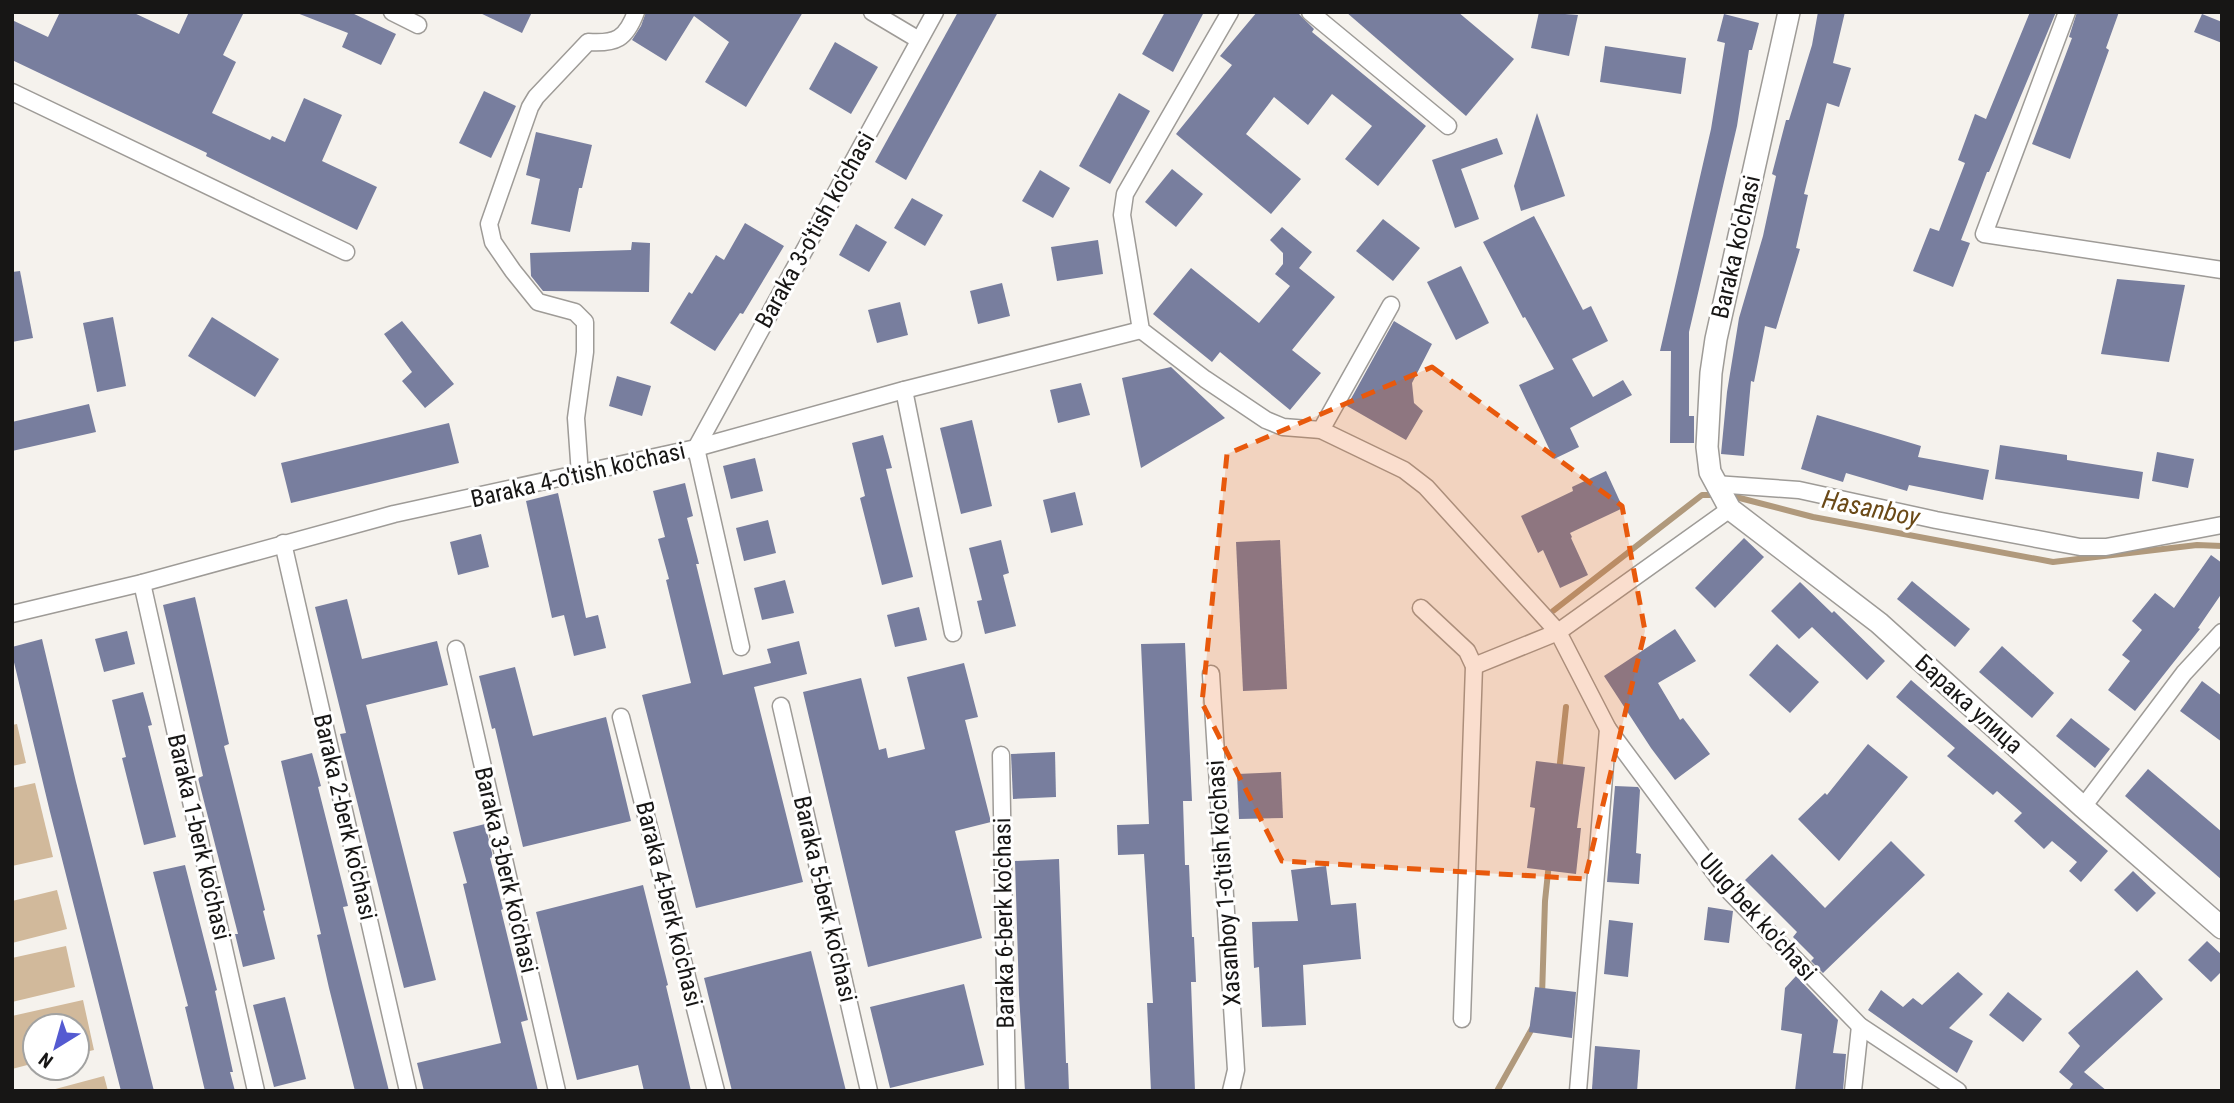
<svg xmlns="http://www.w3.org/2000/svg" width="2234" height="1103" font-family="'Roboto Condensed',sans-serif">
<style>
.forest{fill:#d1b99b}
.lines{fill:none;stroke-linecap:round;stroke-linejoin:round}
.stream{stroke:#b0997c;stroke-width:6}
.building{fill:#787e9e}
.minor-casing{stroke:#9e9b97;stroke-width:19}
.secondary-casing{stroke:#9e9b97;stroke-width:24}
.minor{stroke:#fff;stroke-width:16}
.secondary{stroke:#fff;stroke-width:21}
.marked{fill:#e8590c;fill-opacity:0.2;stroke:#e8590c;stroke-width:5;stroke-dasharray:14 9;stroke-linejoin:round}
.labels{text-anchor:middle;stroke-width:6;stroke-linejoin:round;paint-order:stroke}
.street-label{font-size:24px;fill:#171615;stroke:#fff}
.water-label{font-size:26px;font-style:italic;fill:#6a4917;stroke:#fff}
</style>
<rect width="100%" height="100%" fill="#f5f2ed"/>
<g class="forest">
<path d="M17,724L26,763L12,766V725Z"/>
<path d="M35,783L53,857L12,866V788Z"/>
<path d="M57,890L67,929L12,943V901Z"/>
<path d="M66,946L75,987L12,1002V958Z"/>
<path d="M83,1000L94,1050L77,1054V1026H35V1063L12,1069V1016Z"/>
<path d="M104,1076L108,1091H48Z"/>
</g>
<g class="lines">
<g class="stream">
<path d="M1728,495L1813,517L2053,562L2197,545L2222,546"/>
<path d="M1553,611L1702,495H1718"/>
<path d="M1559,772L1566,707"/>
<path d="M1542,996L1545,901L1549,863"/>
<path d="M1497,1091L1534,1025"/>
</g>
</g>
<g class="building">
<path d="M60,12H132L179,34L189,12H244L223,55L236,62L212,113L270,140L272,136L285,142L304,98L342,115L322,161L377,187L357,230L206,156L207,153L12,60V20L48,37Z"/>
<path d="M350,12L396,34L381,65L342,47L348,33L297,13Z"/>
<path d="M478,12H532L522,33Z"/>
<path d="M646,12H803L746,107L705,82L729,42L694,16L666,61L632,40L641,26Z"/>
<path d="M958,12H998L906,180L875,162Z"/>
<path d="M1165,12H1204L1173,72L1142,54Z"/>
<path d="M1257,12H1297L1314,29L1312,32L1426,126L1378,186L1345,159L1372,126L1332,94L1308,125L1274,97L1246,134L1301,179L1271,214L1176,134L1232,65L1220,56Z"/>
<path d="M1346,12H1458L1514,59L1466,116Z"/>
<path d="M1539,12L1578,15L1569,56L1531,48Z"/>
<path d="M1818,12H1845L1833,63L1851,68L1839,107L1827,103L1804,194L1808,195L1796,248L1800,249L1776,329L1765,326L1754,382L1751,381L1744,456L1721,454L1727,392L1739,318L1763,236L1776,176L1772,174L1786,120H1789L1812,45Z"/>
<path d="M2030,12H2056L1989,172H1987L1961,240L1970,243L1953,287L1913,271L1930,228L1939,231L1965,163L1958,160L1975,114L1986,119Z"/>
<path d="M2077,12H2119L2106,48L2109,50L2070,159L2032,144L2072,38L2069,37Z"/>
<path d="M1724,14L1759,23L1752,50H1749L1737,126L1689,332V416H1694V443H1670L1671,351H1660L1711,129L1725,43L1717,41Z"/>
<path d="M2202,14L2222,22V43L2194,32Z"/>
<path d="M835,42L878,67L851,114L809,89Z"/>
<path d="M1605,46L1686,58L1681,94L1600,82Z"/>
<path d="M484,91L516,106L491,158L459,143Z"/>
<path d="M1119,93L1150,111L1110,184L1079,166Z"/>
<path d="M1537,113L1565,196L1521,211L1514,186Z"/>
<path d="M536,132L592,145L582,188H579L570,232L531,224L540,179L526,175Z"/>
<path d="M1497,138L1503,154L1461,169L1479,219L1455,228L1432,160Z"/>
<path d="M1172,169L1203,194L1176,227L1145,202Z"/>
<path d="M1040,170L1070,188L1053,218L1022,201Z"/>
<path d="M912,198L943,215L925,246L894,228Z"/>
<path d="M1534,216L1583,310L1591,306L1608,341L1572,359L1593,397L1623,380L1632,395L1570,428L1579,447L1554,459L1519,385L1554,369L1525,317L1523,318L1483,242Z"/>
<path d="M1383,219L1420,248L1393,281L1356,251Z"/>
<path d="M745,223L784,246L743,314L740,313L715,351L670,323L689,292L692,294L716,255L724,260Z"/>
<path d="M856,224L887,242L869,272L839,255Z"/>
<path d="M1282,227L1312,252L1299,268L1335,297L1292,350L1321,373L1290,410L1220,352L1212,362L1153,314L1191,268L1259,323L1290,286L1275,274L1283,264V253L1270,240Z"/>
<path d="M1098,240L1103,274L1057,281L1051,247Z"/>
<path d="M632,242L650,243L649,292L543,291L531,276L530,253L631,250Z"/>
<path d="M1461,266L1489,323L1456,340L1427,282Z"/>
<path d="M20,271L33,338L12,342V272Z"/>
<path d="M2117,279L2185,285L2169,362L2101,354Z"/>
<path d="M1002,283L1010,316L978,324L970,291Z"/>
<path d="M900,302L908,335L877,343L868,310Z"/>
<path d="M113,317L126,386L97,392L83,323Z"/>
<path d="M212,317L279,359L255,397L188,356Z"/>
<path d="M402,321L454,384L425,408L402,381L412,372L384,334Z"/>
<path d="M1394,321L1432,344L1412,383L1414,403L1423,411L1406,440L1347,406Z"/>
<path d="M1171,367L1225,418L1141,468L1122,378Z"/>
<path d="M617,376L651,386L642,416L609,406Z"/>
<path d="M1081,383L1090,415L1058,423L1050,390Z"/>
<path d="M89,404L96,432L12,451V422Z"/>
<path d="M1817,415L1921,446L1918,457L1989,470L1983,500L1909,485L1907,491L1846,473L1843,482L1801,469Z"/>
<path d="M972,420L992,506L961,514L940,428Z"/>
<path d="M449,423L459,463L291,503L281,463Z"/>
<path d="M883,435L892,468L886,469L913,577L882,585L860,498L865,496L852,443Z"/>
<path d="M2000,445L2067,455V460L2143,472L2139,499L1995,479Z"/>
<path d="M2157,452L2194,459L2188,488L2152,481Z"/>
<path d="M755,458L763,491L731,499L723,466Z"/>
<path d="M1606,471L1623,508L1570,533L1572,537L1571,538L1588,575L1560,588L1543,550L1538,553L1521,516L1573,491L1572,487Z"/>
<path d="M685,483L693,516L687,518L699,564H696L723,675L771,663L767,649L799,641L807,674L754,687L803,882L696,908L642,695L691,683L666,580L669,579L658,539L665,537L653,491Z"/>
<path d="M1075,492L1083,525L1051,533L1043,500Z"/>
<path d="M558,493L586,618L598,615L606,648L574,656L564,615L552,618L526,501Z"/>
<path d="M768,520L776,553L744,561L736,528Z"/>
<path d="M481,534L489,567L458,575L450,542Z"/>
<path d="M1744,538L1764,557L1715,608L1695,588Z"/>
<path d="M1001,540L1009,573L1003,575L1016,626L985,634L977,601L982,600L969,548Z"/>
<path d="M1280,540L1287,689L1243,691L1236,542Z"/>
<path d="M2211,555L2222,563V593L2198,628L2200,629L2135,711L2108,690L2130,661L2122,655L2142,630L2132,621L2155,593L2174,608Z"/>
<path d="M785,580L794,613L762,620L754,588Z"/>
<path d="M1912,581L1970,629L1955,647L1897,599Z"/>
<path d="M1800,582L1832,613L1834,611L1885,661L1867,680L1812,627L1799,639L1771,611Z"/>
<path d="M195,597L229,744L224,746L265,910L263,911L275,959L243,967L235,934H238L198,778L203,776L163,605Z"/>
<path d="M347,599L362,659L437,641L448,685L366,705L436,980L404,988L340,734L346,733L315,607Z"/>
<path d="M919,607L927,640L895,647L887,615Z"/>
<path d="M1675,629L1696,661L1658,683L1680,720L1683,718L1710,754L1675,780L1651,748L1604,676Z"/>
<path d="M127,631L135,664L104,672L95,639Z"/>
<path d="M42,639L76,782L154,1091H121L50,812L12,654V647Z"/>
<path d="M1185,643L1192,801H1183L1185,865H1189L1192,937H1194L1196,982H1191L1195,1091H1151L1147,1003H1153L1144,854L1118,855L1117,825L1149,824L1141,644Z"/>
<path d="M1777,644L1819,682L1790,713L1749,675Z"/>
<path d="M2002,646L2054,693L2032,718L1979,672Z"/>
<path d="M964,663L978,717L965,720L991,822L955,831L982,938L868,967L803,692L861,678L879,750L886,748L888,758L925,749L907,677Z"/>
<path d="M515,667L533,736L606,717L631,821L523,847L495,728L492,729L479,676Z"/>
<path d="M1911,680L2108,851L2081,882L2069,871L2077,862L2052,841L2044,849L2014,821L2022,813L1997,791L1993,795L1947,756L1955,748L1896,697Z"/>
<path d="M2202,681L2222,696V742L2180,711Z"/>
<path d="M143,692L152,725L148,726L176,837L144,845L122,758L126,757L112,700Z"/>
<path d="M2071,718L2110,749L2095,768L2056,736Z"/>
<path d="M1868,744L1908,777L1839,861L1798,819L1825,793L1827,795Z"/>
<path d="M1055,752L1056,797L1013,799L1011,754Z"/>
<path d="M312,753L321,786L318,787L348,906L343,907L389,1091H355L329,988L317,935L321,934L281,761Z"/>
<path d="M1536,761L1585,767L1577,828H1581L1576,874L1527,868L1535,808L1530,807Z"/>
<path d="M2148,769L2222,832V880L2125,796Z"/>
<path d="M1281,772L1283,818L1239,819L1237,774Z"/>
<path d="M1615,786L1638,787L1640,790L1636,853L1641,854L1639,884L1607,882Z"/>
<path d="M485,824L493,857L490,858L503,909L501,910L528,1020L521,1022L538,1091H424L417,1063L501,1043L463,884L467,883L453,832Z"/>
<path d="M1891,841L1925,875L1823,973L1811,961L1814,958L1793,937L1797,932L1745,880L1772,854L1825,908Z"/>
<path d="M1059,859L1066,1063H1068L1069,1091H1025L1019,995L1015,861Z"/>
<path d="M185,865L217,990L215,991L233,1072H230L235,1091H205L185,1007L188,1006L153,872Z"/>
<path d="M1326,866L1331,905L1356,903L1361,959L1303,965L1306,1025L1262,1027L1259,967L1254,968L1252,922L1298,921L1291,870Z"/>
<path d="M2133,871L2156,893L2137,912L2114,890Z"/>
<path d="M643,885L668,985L666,986L691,1091H644L638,1065L577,1080L536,912Z"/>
<path d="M1708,907L1733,911L1729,943L1704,940Z"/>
<path d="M1609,920L1633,923L1628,977L1604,974Z"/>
<path d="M2207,941L2222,955V971L2211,982L2188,960Z"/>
<path d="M811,951L846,1091H732L704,978Z"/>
<path d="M2137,970L2163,999L2084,1072L2107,1091H2068L2073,1084L2059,1072L2080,1046L2068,1033Z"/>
<path d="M1958,972L1983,994L1949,1028L1973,1041L1957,1073L1868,1010L1881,990L1903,1007L1913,998L1922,1005Z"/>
<path d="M1796,976L1838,1020L1833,1053L1846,1054L1843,1091H1795L1802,1034L1781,1030L1785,988Z"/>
<path d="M964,984L984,1065L890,1088L870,1007Z"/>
<path d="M1535,987L1576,992L1572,1038L1529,1032Z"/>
<path d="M2008,992L2042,1019L2023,1042L1989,1015Z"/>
<path d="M285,997L306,1079L274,1087L253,1005Z"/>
<path d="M1595,1046L1640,1050L1637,1091L1592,1089Z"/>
</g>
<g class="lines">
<g class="minor-casing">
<g id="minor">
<path d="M392,12L418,25"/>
<path d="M872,12L919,40"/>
<path d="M1230,12L1125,194L1122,215L1141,330L1205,379L1266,420L1283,427L1321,430L1404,470L1426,487L1558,632L1608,729L1726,888L1860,1026L1958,1091"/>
<path d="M1310,12L1448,126"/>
<path d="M2067,12L1984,234L2222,270"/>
<path d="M12,92L346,252"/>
<path d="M904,390L953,633"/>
<path d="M1321,430L1391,305"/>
<path d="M580,475L576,418L585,352V322L575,312L538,302L513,271L493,242L489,224L530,107L536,97L588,42C616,44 626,39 636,12"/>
<path d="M1715,484L1799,490L1936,520L2080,547H2106L2222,525"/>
<path d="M283,543L408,1091"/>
<path d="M142,583L256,1091"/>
<path d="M1421,608L1467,651L1474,666L1462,1019"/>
<path d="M12,614L142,583L394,514L696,448L904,390L1141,330"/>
<path d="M741,647L696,448L935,12"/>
<path d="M456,649L557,1091"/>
<path d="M1474,666L1558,632L1730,509"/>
<path d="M1211,674L1236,1070L1231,1091"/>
<path d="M781,706L869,1091"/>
<path d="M621,717L716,1091"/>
<path d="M1001,755L1007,1091"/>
<path d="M2083,807L2184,673L2222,632"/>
<path d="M1578,1091L1608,729"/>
<path d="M1853,1091L1860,1026"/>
</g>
</g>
<g class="secondary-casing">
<path id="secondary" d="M1789,12L1716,339L1711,373L1707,447L1710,472L1730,509L1879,623L2083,807L2222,928"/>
</g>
<use href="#minor" class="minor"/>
<use href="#secondary" class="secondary"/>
</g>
<path class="marked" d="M1432,367L1622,506L1645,631L1585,879L1282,861L1202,703L1227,454Z"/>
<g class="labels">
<g class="street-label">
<text transform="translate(815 230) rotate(-61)" y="8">Baraka 3-o'tish ko'chasi</text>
<text transform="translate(1736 247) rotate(-77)" y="8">Baraka ko'chasi</text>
<text transform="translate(578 475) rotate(-13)" y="8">Baraka 4-o'tish ko'chasi</text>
<text transform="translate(1969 704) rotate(42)" y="8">Барака улица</text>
<text transform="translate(345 817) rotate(77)" y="8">Baraka 2-berk ko'chasi</text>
<text transform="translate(199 837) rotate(77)" y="8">Baraka 1-berk ko'chasi</text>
<text transform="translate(506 870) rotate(77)" y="8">Baraka 3-berk ko'chasi</text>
<text transform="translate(1224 883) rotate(-94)" y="8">Xasanboy 1-o'tish ko'chasi</text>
<text transform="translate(825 899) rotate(77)" y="8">Baraka 5-berk ko'chasi</text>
<text transform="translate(669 904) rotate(76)" y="8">Baraka 4-berk ko'chasi</text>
<text transform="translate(1758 917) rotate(48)" y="8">Ulug'bek ko'chasi</text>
<text transform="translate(1004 923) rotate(-91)" y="8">Baraka 6-berk ko'chasi</text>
</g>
<g class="water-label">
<text transform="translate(1871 508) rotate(11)" y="9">Hasanboy</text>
</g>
</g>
<rect width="2234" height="1103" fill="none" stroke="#171615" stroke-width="28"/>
<g transform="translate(56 1047) rotate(217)"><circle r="33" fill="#ffffff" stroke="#a2a2a1" stroke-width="2"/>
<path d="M0-5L12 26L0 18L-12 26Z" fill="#545ad1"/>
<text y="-10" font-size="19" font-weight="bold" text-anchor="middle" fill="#171615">N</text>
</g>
</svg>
